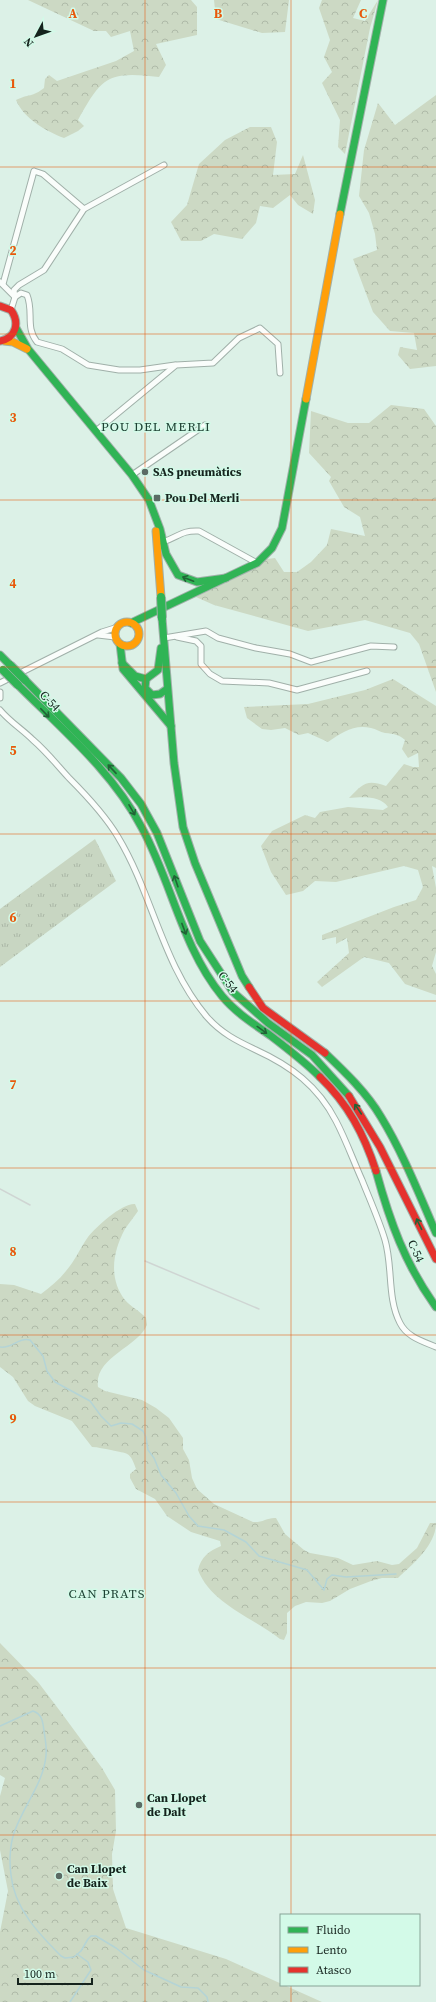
<svg xmlns="http://www.w3.org/2000/svg" width="436" height="2002" font-family="'Source Serif 4',serif">
<style>
.grass{fill:url(#grass-tufts)}
.forest{fill:url(#forest-crowns)}
.lines{fill:none;stroke-linecap:round;stroke-linejoin:round}
.stream{stroke:#b4d4d6;stroke-width:1.5}
.street-casing{stroke:#a0b0a9;stroke-width:7}
.fast-casing{stroke:#a0b0a9;stroke-width:9}
.slow-casing{stroke:#a0b0a9;stroke-width:9}
.jam-casing{stroke:#a0b0a9;stroke-width:9}
.street{stroke:#fafdfb;stroke-width:5}
.fast{stroke:#30b455;stroke-width:7}
.slow{stroke:#ff9f0a;stroke-width:7}
.jam{stroke:#e5322d;stroke-width:7}
.rail{stroke:#cfd5d3;stroke-width:1.5}
.fast-bridge-casing{stroke:#a0b0a9;stroke-width:10;stroke-linecap:butt}
.fast-bridge{stroke:#30b455;stroke-width:8}
.oneway{stroke:#216436}
.grid{fill:none;stroke:#e8590c;stroke-width:1;stroke-opacity:0.55}
.poi-dot{fill:#5b6b64;stroke:#d3fae8;stroke-width:1.5}
.labels{text-anchor:middle;stroke-width:3;stroke-linejoin:round;paint-order:stroke}
.poi-label{font-size:12px;font-weight:bold;fill:#15231d;stroke:#d3fae8;text-anchor:start}
.street-label{font-size:12px;fill:#15231d;stroke:#d3fae8}
.neighbourhood-label{font-size:13px;letter-spacing:1px;fill:#1e4133;stroke:#d3fae8}
.grid-label{font-size:13px;text-anchor:middle;font-weight:bold;fill:#e8590c;stroke:#d3fae8;stroke-width:3;stroke-linejoin:round;paint-order:stroke}
</style>
<defs>
<pattern id="grass-tufts" width="24" height="20" patternUnits="userSpaceOnUse"><rect width="24" height="20" fill="#c8d6c2"/><path d="M3 7l-1-3M5 7V3M7 7l1-3M15 17l-1-3M17 17v-4M19 17l1-3" fill="none" stroke="#abb7a6"/></pattern>
<pattern id="forest-crowns" width="20" height="18" patternUnits="userSpaceOnUse"><rect width="20" height="18" fill="#ccd9c4"/><path d="M2 6a3 3 0 1 1 6 0M12 15a3 3 0 1 1 6 0" fill="none" stroke="#aebaa8"/></pattern>
</defs>
<rect width="100%" height="100%" fill="#dcf1e7"/>
<path class="grass" d="M95,839L116,881L0,967V909Z"/>
<g class="forest">
<path d="M28,0H191L197,7V35L156,44L166,65L159,77C107,71 102,77 78,120L84,126L78,131L64,138C46,131 24,119 16,100C28,94 33,97 44,88L45,79L49,75L57,81L116,61L134,51L130,31L111,37L106,31H94Z"/>
<path d="M214,0H289L285,32L262,33L216,19Z"/>
<path d="M322,0H361L353,18L365,21L378,0L370,28L345,154L338,147L340,120L322,83L332,72L324,57L330,40L319,8Z"/>
<path d="M436,95V366L410,369L398,355L400,347L417,350L414,333L390,331L373,312L353,259L377,250L375,234L369,213L359,196L364,150L378,103L395,125Z"/>
<path d="M250,127H271L277,142L273,175L295,174L303,155L315,200L313,214L298,205L290,195L273,208L260,206L256,223L242,239L214,234L201,241H181L171,222L187,205L199,164L225,140Z"/>
<path d="M391,405L424,409L436,426V692L419,644L410,633L365,620L308,631L214,605L196,597L252,570L267,559L275,558L284,572H297L311,562L327,545L331,529L365,536L360,517L344,507L329,481L331,477L309,453L311,411L348,423H369Z"/>
<path d="M393,679L436,706V868L432,866L436,888V952L432,966L436,974V995L405,984L389,963L364,957L322,987L317,982L349,953L347,938L336,944V937L322,940V935L394,907L416,900L423,887L418,870L404,866L336,882L315,881L303,891L286,895L271,872L261,846L272,831L305,815L315,818L320,812L348,807L383,810L388,807C380,795 362,797 349,798C363,784 366,779 386,786L404,764L413,767H419L418,753L408,758L402,749L405,740C398,734 394,734 385,733C380,732 376,729 371,728C354,724 341,733 328,742L308,733L299,735L285,728L271,730L262,729L247,718L244,707L308,704L365,690Z"/>
<path d="M135,1204L138,1211C134,1217 129,1223 125,1229C113,1251 108,1278 125,1300C131,1307 140,1311 146,1318L147,1325C137,1348 94,1357 98,1387L105,1391L142,1400L156,1408L169,1418L183,1438V1449L189,1460L192,1478L197,1489L214,1504L253,1522C262,1523 268,1517 276,1518L285,1534L304,1550L310,1553L338,1558L353,1565L377,1561L392,1565L399,1564L417,1548L430,1523H436C436,1545 413,1564 398,1578H382L371,1581L350,1589L330,1601L322,1603L306,1602L295,1606L287,1613V1633L284,1640L280,1639C254,1618 211,1604 198,1570C201,1557 209,1551 221,1546L220,1541L191,1532L167,1516L155,1499L136,1489L130,1478V1474L136,1469C130,1451 128,1454 111,1450C104,1449 98,1447 92,1447L72,1421L35,1406L28,1401L13,1377L0,1367V1284L14,1285L41,1294C50,1287 59,1280 66,1271C75,1261 80,1248 88,1237C96,1227 122,1203 135,1204Z"/>
<path d="M0,1643L38,1682L60,1711L102,1768L115,1790L116,1831L112,1854L113,1889L126,1928L226,1959L322,2002H0V1932L8,1891L0,1850V1796L5,1778L0,1775Z"/>
</g>
<g class="lines">
<g class="stream">
<path d="M0,1347C12,1349 18,1337 30,1340L43,1356L47,1371L55,1382L90,1401L101,1416L111,1426L121,1423L132,1424L143,1431L146,1437L148,1450L154,1458L161,1475L176,1493L189,1516L198,1526L224,1530L246,1542L259,1556L307,1570L324,1590L327,1579L332,1575L346,1577L396,1574"/>
<path d="M0,1726L33,1711C42,1714 43,1722 44,1731C45,1738 47,1747 46,1755C44,1783 23,1806 14,1833C10,1845 9,1862 11,1875C14,1908 39,1934 61,1956L65,1958L74,1957L81,1951L88,1939L91,1936H96L116,1948L144,1970L181,1987L198,1988L207,1997L208,2002"/>
<path d="M70,2002L91,1970L88,1962L77,1954"/>
</g>
<g class="street-casing">
<g id="street">
<path d="M0,282L15,297"/>
<path d="M3,284L34,171L43,174L84,209"/>
<path d="M15,297L21,293L27,295C34,312 25,327 37,342L62,349L88,365L119,370H140L175,365"/>
<path d="M11,310L15,297L14,290L19,285L44,270L84,209L164,165"/>
<path d="M96,431L176,365L213,363L239,338L260,328L278,344L280,373"/>
<path d="M132,475L205,425"/>
<path d="M163,542C178,537 182,530 199,531L257,563"/>
<path d="M98,635L115,637"/>
<path d="M177,637L196,641L201,646V664L210,674L222,681L269,683L297,690L367,671"/>
<path d="M164,638L206,631L218,638L256,648L290,654L311,662L371,646L394,647"/>
<path d="M0,683L102,632L118,627"/>
<path d="M0,692V698"/>
<path d="M0,710C10,722 22,729 33,740C46,751 57,765 69,778C87,796 105,815 118,837C153,895 162,964 207,1017C221,1033 237,1041 256,1050C291,1066 318,1086 336,1121C346,1140 353,1160 362,1180C370,1200 379,1220 385,1240C393,1267 387,1298 400,1323C407,1337 422,1341 436,1347"/>
</g>
</g>
<g class="fast-casing">
<g id="fast">
<path d="M340,214L383,0"/>
<path d="M16,328L28,349L132,475L149,500L160,529L166,554L178,575L197,582L226,578"/>
<path d="M162,618L174,763L183,827L195,863L242,976L249,987"/>
<path d="M131,623L257,563L272,548L282,528L306,399"/>
<path d="M120,644L123,669L171,726"/>
<path d="M0,655L10,665"/>
<path d="M122,663L135,676L146,679L158,670L161,648"/>
<path d="M146,679L145,688L152,695L160,694L167,689"/>
<path d="M25,680L121,778L141,804L157,833L200,941L233,992L268,1023L312,1055L349,1096"/>
<path d="M18,685C62,729 113,772 142,828C172,883 182,947 222,996C236,1013 254,1024 271,1036C288,1049 305,1062 320,1077"/>
<path d="M325,1053C345,1072 367,1093 381,1117C403,1153 419,1194 436,1233"/>
<path d="M376,1171C390,1222 405,1264 436,1307"/>
</g>
</g>
<g class="slow-casing">
<g id="slow">
<path d="M4,341L13,342L27,349"/>
<path d="M306,399L340,214"/>
<path d="M156,531L161,597"/>
<circle cx="127" cy="634" r="12"/>
</g>
</g>
<g class="jam-casing">
<g id="jam">
<path d="M0,306L11,310C20,323 16,338 0,341"/>
<path d="M249,987L263,1008L325,1053"/>
<path d="M320,1077C348,1104 364,1134 376,1171"/>
<path d="M349,1096L380,1147L436,1259"/>
</g>
</g>
<use href="#street" class="street"/>
<use href="#fast" class="fast"/>
<use href="#slow" class="slow"/>
<use href="#jam" class="jam"/>
<g class="rail">
<path d="M0,1189L30,1205"/>
<path d="M145,1261L259,1309"/>
</g>
<g class="fast-bridge-casing">
<g id="fast-bridge">
<path d="M161,597L162,618"/>
<path d="M10,665L25,680"/>
<path d="M3,670L18,685"/>
</g>
</g>
<use href="#fast-bridge" class="fast-bridge"/>
</g>
<defs><path id="oneway-shaft" d="M-6 0H5M1.5-3L5.5 0L1.5 3" fill="none" stroke-width="1.6" stroke-linecap="round" stroke-linejoin="round"/></defs>
<g class="oneway">
<use href="#oneway-shaft" transform="translate(188 579) rotate(-159)"/>
<use href="#oneway-shaft" transform="translate(45 713) rotate(46)"/>
<use href="#oneway-shaft" transform="translate(112 769) rotate(-133)"/>
<use href="#oneway-shaft" transform="translate(132 810) rotate(60)"/>
<use href="#oneway-shaft" transform="translate(176 881) rotate(-109)"/>
<use href="#oneway-shaft" transform="translate(184 929) rotate(69)"/>
<use href="#oneway-shaft" transform="translate(262 1030) rotate(36)"/>
<use href="#oneway-shaft" transform="translate(358 1109) rotate(-124)"/>
<use href="#oneway-shaft" transform="translate(419 1224) rotate(-116)"/>
</g>
<path class="grid" d="M145,0V2002M291,0V1915M0,167H436M0,334H436M0,500H436M0,667H436M0,834H436M0,1001H436M0,1168H436M0,1335H436M0,1502H436M0,1668H436M0,1835H436M291,1985V2002"/>
<g class="poi-dot">
<circle cx="145" cy="472" r="4"/>
<rect x="153" y="494" width="8" height="8" rx="2"/>
<circle cx="139" cy="1805" r="4"/>
<circle cx="59" cy="1876" r="4"/>
</g>
<g class="labels">
<g class="poi-label">
<text x="153" y="476">SAS pneumàtics</text>
<text x="165" y="502">Pou Del Merli</text>
<text x="147" y="1802">Can Llopet<tspan x="147" dy="14">de Dalt</tspan></text>
<text x="67" y="1873">Can Llopet<tspan x="67" dy="14">de Baix</tspan></text>
</g>
<g class="street-label">
<text transform="translate(50 701) rotate(46)" y="4">C-54</text>
<text transform="translate(228 982) rotate(51)" y="4">C-54</text>
<text transform="translate(416 1251) rotate(65)" y="4">C-54</text>
</g>
<g class="neighbourhood-label">
<text x="156" y="431">POU DEL MERLI</text>
<text x="107" y="1598">CAN PRATS</text>
</g>
</g>
<g class="grid-label">
<text x="73" y="18">A</text>
<text x="218" y="18">B</text>
<text x="363" y="18">C</text>
<text x="13" y="88">1</text>
<text x="13" y="255">2</text>
<text x="13" y="422">3</text>
<text x="13" y="588">4</text>
<text x="13" y="755">5</text>
<text x="13" y="922">6</text>
<text x="13" y="1089">7</text>
<text x="13" y="1256">8</text>
<text x="13" y="1423">9</text>
</g>
<rect x="280" y="1914" width="140" height="72" fill="#d3fae8" stroke="#87a497"/>
<rect x="288" y="1927" width="20" height="6" fill="#30b455" stroke="#87a497"/>
<text x="316" y="1934" font-size="12" fill="#15231d">Fluido</text>
<rect x="288" y="1947" width="20" height="6" fill="#ff9f0a" stroke="#87a497"/>
<text x="316" y="1954" font-size="12" fill="#15231d">Lento</text>
<rect x="288" y="1967" width="20" height="6" fill="#e5322d" stroke="#87a497"/>
<text x="316" y="1974" font-size="12" fill="#15231d">Atasco</text>
<g transform="translate(36 36) rotate(229)" stroke="#d3fae8" stroke-width="3" paint-order="stroke">
<path d="M0-3L7 15L0 10L-7 15Z" fill="#15231d"/>
<text y="-6" font-size="11" font-weight="bold" text-anchor="middle" fill="#15231d">N</text>
</g>
<path d="M18 1978v6h74v-6" fill="none" stroke="#15231d" stroke-width="2"/>
<text x="24" y="1978" font-size="12" fill="#15231d" stroke="#d3fae8" stroke-width="3" paint-order="stroke">100 m</text>
</svg>
